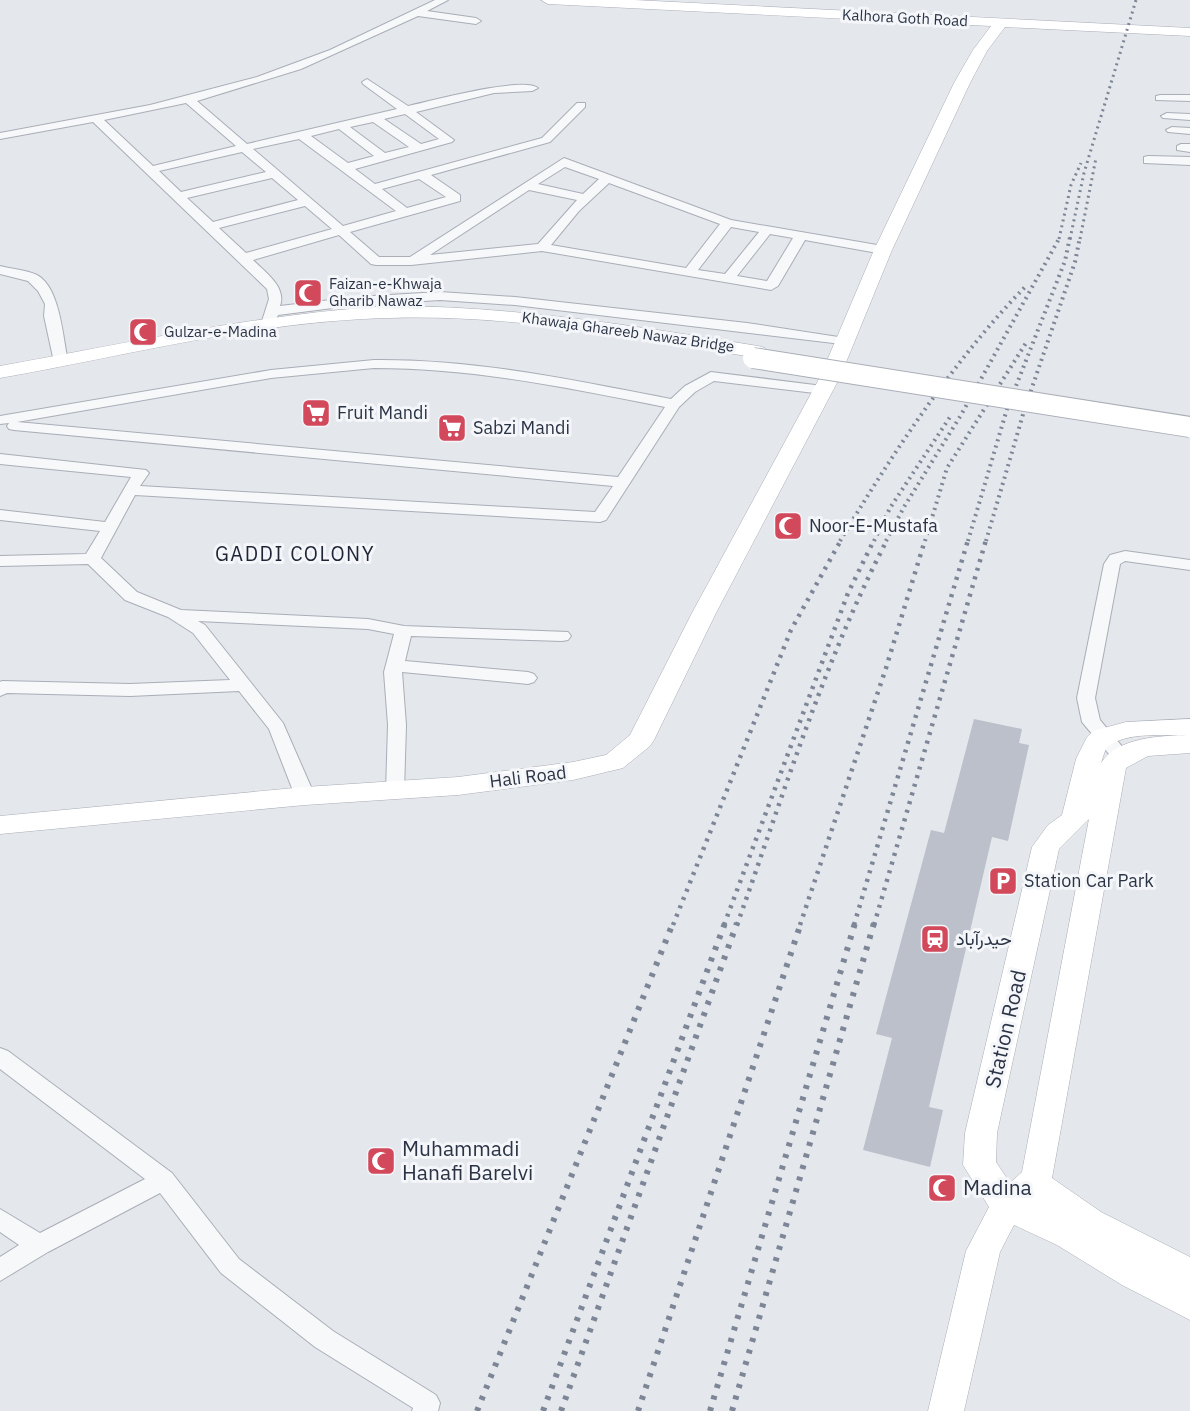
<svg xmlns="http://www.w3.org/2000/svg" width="1190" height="1411" font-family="'IBM Plex Sans',Vazirmatn,sans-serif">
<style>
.building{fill:#bbc0ca}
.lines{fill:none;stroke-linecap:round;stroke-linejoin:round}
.street-casing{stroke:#a9aeb7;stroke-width:2}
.secondary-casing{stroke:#a9aeb7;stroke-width:1}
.street{fill:#f7f8fa;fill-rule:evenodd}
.secondary{fill:#fff;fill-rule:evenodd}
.rail-far3{stroke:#7d8696;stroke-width:3;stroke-dasharray:2 4;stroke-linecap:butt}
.rail-far2{stroke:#7d8696;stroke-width:4;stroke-dasharray:2 4.5;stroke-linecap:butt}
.rail-far1{stroke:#7d8696;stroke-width:4.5;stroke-dasharray:3 6;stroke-linecap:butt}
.rail{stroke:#7d8696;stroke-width:6;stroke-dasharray:4 8;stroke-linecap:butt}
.secondary-bridge-casing{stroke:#a9aeb7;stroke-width:22;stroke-linecap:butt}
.secondary-bridge{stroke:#fff;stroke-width:20}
.labels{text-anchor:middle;stroke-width:6;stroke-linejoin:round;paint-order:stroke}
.far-street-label{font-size:15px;fill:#2b3445;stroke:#f4f6f9}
.far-poi-label{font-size:15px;fill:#2b3445;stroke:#f4f6f9;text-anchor:start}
.poi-label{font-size:18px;fill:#2b3445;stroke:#f4f6f9;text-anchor:start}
.street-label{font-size:18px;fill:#2b3445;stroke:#f4f6f9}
.neighbourhood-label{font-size:20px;letter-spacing:1.5px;fill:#1d2536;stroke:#f4f6f9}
.near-street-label{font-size:21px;fill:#2b3445;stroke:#f4f6f9}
.near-poi-label{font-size:21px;fill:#2b3445;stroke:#f4f6f9;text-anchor:start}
</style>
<rect width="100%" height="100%" fill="#e4e7ec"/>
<path class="building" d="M974,719L1022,729L1019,743L1029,745L1008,841L992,837L929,1107L943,1110L930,1167L863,1150L892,1038L876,1034L931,830L944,833Z"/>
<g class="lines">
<g class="street-casing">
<g id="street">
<path d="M435,0H448L427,11L476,18L481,21L476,24L418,16L301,69L197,101L247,144L397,109L363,84L362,82L367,79L408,106C431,101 522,76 538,88L532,91L494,93L416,112L454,140L452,142L355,169L375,184L542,138L577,103H585V107L550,142L431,175L460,195V201L350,232L379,257H410L564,158L731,220L883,246L889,250L883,254L805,240L778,286L771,290L542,251L411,265H376L371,264L339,235L253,260C265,272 287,287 280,306L356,297L440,292L515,297L747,323L845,338L852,342L850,345L515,305L440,300L356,305L278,315L274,324L269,325L262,321L269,299L267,289L93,122L0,139V133L150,105L257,77L330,50ZM186,103L236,146L153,166L104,120ZM405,114L439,139L421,144L384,119ZM373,122L409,147L385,153L350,127ZM339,129L374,156L348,163L311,136ZM299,139L396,211L343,226L253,149ZM242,152L266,172L181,192L159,171ZM565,167L599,179L583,194L538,184ZM272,178L298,200L213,222L187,198ZM419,179L446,197L407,208L382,189ZM609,183L720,224L686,268L551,245L579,211ZM529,190L577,200L538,244L430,255ZM305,206L332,229L246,253L219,228ZM731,227L759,232L725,274L698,270ZM770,234L793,238L767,281L737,276Z"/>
<path d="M1160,95H1190V101L1156,100V96Z"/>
<path d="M1167,113L1190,114V120L1163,118L1161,116Z"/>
<path d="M1172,127L1190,128V134L1168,132L1166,130Z"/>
<path d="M1181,144H1190V152L1177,150V146Z"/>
<path d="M1148,156L1190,157V165L1144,163V157Z"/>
<path d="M0,266C11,269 27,270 37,275C60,287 63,338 68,362L66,365H56L54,362L44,316L45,304L38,291L28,281L0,274Z"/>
<path d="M374,360C476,359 572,380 671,399L685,386L711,372L823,386L830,390L823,394L714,381L695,392L679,407L606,520L600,522L135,495L101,558L137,592L181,610L368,619L404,626L568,632L571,636L568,640L562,641L411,636L405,661L528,672L534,674L537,678L534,682L528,684L402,672L406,725L404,791L402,796L395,797L388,796L386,791L388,725L384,672L394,634L368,629L198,621L205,625L283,723L315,796L312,801L305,802L298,801L295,796L269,729L239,691L130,696L7,693L0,696V682L2,681L130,684L230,680L193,633L168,617L125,600L88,564L0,566V556L86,554L100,531L0,520V510L105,522L131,477L0,464V454L146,470L149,473L140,486L595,512L613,486L14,430L9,429L7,426L9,423L0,424V416L271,370ZM374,368C474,368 568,388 665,407L618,477L17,422L271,378Z"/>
<path d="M1125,551L1190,560V570L1125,561L1120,564L1095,698L1100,720L1130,756L1128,760L1121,762L1114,760L1082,722L1077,698L1104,564L1110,555Z"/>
<path d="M0,1048L8,1051L172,1173L239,1259L333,1331L436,1395L440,1403L438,1411H412L413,1408L315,1347L221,1273L160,1193L48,1252L0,1281V1257L19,1245L0,1232V1209L40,1233L145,1179L0,1069Z"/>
</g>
</g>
<g class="secondary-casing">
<g id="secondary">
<path d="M541,0H634L1190,28V36L1005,27L987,51L970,83L892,250L840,377L716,613L654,740L650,746L623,768L573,780L458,795L305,805L0,834V816L305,787L458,777L573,762L606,755L630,735L692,613L820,377L874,250L954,83L973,50L991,26L548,4Z"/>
<path d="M389,306C514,306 635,326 758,346L765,348L768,352L765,356L758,358C636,338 513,314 389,318C258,321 129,355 0,378V366C130,343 257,314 389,306Z"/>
<path d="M1190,719V753L1148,756L1126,768L1052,1178L1101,1212L1190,1257V1320L1122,1285L1057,1245L1014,1225L1000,1252L964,1411H928L966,1251L989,1207L963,1165L965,1133L1032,847L1048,825L1062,815L1076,759L1087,737L1093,731L1126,722ZM1187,735C1160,736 1118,737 1101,763L1106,748C1126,731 1163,736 1187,735ZM1096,782L1022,1172L1010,1183L996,1162L997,1133L1059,849L1089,819Z"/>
</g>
</g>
<use href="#street" class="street"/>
<use href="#secondary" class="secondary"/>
<g class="rail-far3">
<path d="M1059,239L1071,185L1081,163"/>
<path d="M1070,239L1084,173L1136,0"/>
<path d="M1080,239L1096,158"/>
</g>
<g class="rail-far2">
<path d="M840,541C892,454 956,357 1027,285"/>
<path d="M874,541L890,508L950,417"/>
<path d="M886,541L904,507L961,415L1060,237"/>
<path d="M925,541L947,468L1026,343"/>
<path d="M968,541L1007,409L1065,261L1070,237"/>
<path d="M986,541L1024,411L1075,262L1080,237"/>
</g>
<g class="rail-far1">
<path d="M673,925L791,630L841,540"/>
<path d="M724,925L848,593L874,540"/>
<path d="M737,925C783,796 824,661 887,540"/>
<path d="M800,925L886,668L925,540"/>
<path d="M854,925L968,540"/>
<path d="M874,925L986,540"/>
</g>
<g class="rail">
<path d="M477,1411L673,923"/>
<path d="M543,1411L725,923"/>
<path d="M561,1411L737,923"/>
<path d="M638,1411L801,923"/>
<path d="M710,1411L855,923"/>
<path d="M732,1411L874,923"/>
</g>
<g class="secondary-bridge-casing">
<path id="secondary-bridge" d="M753,358L1190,427"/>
</g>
<use href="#secondary-bridge" class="secondary-bridge"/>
</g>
<defs>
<g id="mosque-square" transform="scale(1.5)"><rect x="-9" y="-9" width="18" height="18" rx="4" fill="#d1495b" stroke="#f4f6f9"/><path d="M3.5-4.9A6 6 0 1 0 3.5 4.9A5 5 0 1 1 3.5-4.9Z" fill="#fff"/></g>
<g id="supermarket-square" transform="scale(1.5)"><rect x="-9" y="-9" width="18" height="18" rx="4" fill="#d1495b" stroke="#f4f6f9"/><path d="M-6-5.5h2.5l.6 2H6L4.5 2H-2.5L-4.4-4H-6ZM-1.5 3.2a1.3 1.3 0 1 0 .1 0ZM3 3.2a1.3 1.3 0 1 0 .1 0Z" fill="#fff"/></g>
<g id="parking-square" transform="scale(1.5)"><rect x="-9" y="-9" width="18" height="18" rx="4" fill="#d1495b" stroke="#f4f6f9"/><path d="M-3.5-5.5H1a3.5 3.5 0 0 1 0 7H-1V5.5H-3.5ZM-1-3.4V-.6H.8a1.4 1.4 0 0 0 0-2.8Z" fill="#fff"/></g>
<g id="station-square" transform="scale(1.5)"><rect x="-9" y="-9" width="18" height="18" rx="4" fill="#d1495b" stroke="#f4f6f9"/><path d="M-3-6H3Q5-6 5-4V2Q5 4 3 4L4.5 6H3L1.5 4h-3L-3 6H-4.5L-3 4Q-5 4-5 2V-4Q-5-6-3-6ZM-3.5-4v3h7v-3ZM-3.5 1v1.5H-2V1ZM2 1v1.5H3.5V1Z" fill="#fff"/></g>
</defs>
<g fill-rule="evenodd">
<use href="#mosque-square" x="308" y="293"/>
<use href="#mosque-square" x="143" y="332"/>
<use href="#supermarket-square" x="316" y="413"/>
<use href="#supermarket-square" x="452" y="428"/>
<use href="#mosque-square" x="788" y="526"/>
<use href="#parking-square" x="1003" y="881"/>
<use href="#station-square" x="935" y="939"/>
<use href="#mosque-square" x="381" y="1161"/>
<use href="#mosque-square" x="942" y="1188"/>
</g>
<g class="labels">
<g class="far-street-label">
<text transform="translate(905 18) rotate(3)" y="5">Kalhora Goth Road</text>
<text transform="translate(628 332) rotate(8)" y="5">Khawaja Ghareeb Nawaz Bridge</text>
</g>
<g class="far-poi-label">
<text x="329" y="289">Faizan-e-Khwaja<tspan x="329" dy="17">Gharib Nawaz</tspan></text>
<text x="164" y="337">Gulzar-e-Madina</text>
</g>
<g class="poi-label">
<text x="337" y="419">Fruit Mandi</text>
<text x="473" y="434">Sabzi Mandi</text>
<text x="809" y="532">Noor-E-Mustafa</text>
<text x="1024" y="887">Station Car Park</text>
<text x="956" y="945">حیدرآباد</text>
</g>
<g class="street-label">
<text transform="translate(528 777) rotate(-7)" y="6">Hali Road</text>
</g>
<g class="neighbourhood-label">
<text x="295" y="561">GADDI COLONY</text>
</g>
<g class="near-street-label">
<text transform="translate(1006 1029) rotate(-77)" y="7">Station Road</text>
</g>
<g class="near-poi-label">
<text x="402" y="1156">Muhammadi<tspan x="402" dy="24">Hanafi Barelvi</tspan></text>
<text x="963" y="1195">Madina</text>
</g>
</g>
</svg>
